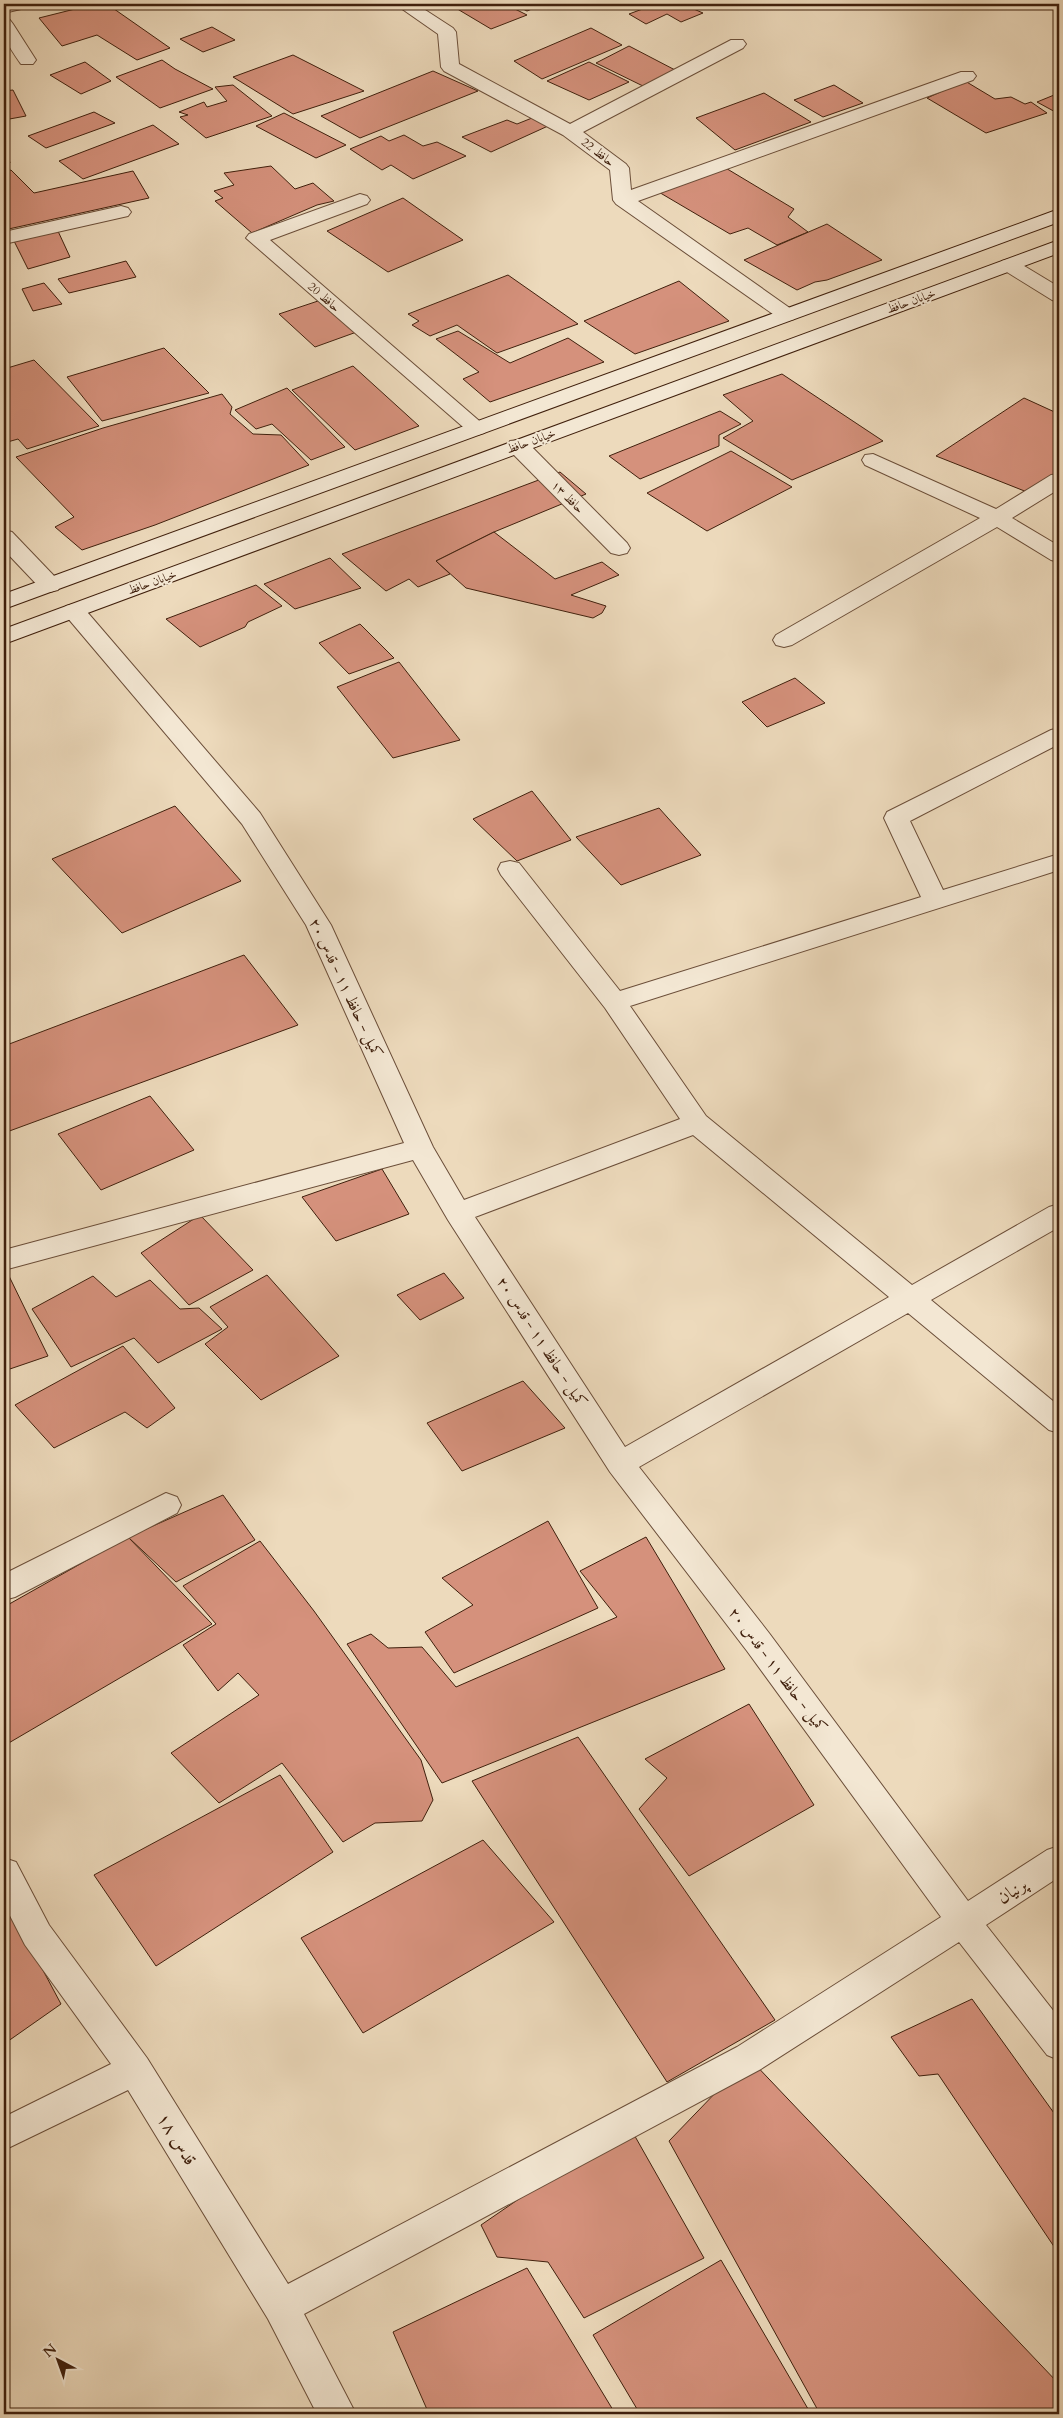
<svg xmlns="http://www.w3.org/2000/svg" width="1063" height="2418" font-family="Cardo,Amiri,serif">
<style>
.building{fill:#d5917c;stroke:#40200d}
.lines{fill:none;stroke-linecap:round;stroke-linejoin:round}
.street-casing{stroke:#6b4e39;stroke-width:2}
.secondary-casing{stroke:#40200d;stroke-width:2}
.street{fill:#f3e7d3;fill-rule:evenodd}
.secondary{fill:#f3e7d3;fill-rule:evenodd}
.labels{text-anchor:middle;stroke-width:4;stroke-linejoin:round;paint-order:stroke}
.far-street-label{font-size:12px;fill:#40200d;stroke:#f3e7d3}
.street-label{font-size:15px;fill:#40200d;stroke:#f3e7d3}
.near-street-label{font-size:18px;fill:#40200d;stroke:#f3e7d3}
</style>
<rect width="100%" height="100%" fill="#eddabc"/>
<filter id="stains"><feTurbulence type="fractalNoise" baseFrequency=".004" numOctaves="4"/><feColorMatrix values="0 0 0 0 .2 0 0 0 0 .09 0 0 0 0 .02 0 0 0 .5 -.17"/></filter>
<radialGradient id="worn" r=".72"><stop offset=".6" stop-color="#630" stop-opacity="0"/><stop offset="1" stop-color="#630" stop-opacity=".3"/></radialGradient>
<g class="building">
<path d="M95,4H107L170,48L137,60L97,35L62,46L39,18Z"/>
<path d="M449,4H505L527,15L491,29Z"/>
<path d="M513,4H544L527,11Z"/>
<path d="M656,4H682L703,13L681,22L667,14L646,24L629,14Z"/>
<path d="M212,27L235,40L203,52L180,39Z"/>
<path d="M591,28L622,45L542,79L514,61Z"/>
<path d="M629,46L677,71L647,88L596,63Z"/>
<path d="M293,55L364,91L293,114L233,77Z"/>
<path d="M162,60L175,69L213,89L160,108L116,77Z"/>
<path d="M85,62L111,81L81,94L50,75Z"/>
<path d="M589,62L629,82L589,100L547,81Z"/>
<path d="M433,71L478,91L360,138L321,116Z"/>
<path d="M965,81L995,99L1011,97L1025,104L1031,102L1047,113L986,133L927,98Z"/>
<path d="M233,85L272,116L206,138L180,117L188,115L179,112L204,102L207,107L227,101L215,87Z"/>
<path d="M834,85L863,103L823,117L794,100Z"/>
<path d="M13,90L26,116L4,120V91Z"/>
<path d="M764,93L811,122L735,150L696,118Z"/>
<path d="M1059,93V114L1037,102Z"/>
<path d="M94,112L115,123L46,148L28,136Z"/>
<path d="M284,113L346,145L316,158L256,126Z"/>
<path d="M532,118L548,126L491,152L462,137L507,120L517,124Z"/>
<path d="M153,125L179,144L83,179L59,161Z"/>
<path d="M404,135L423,146L437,142L466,156L413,179L391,165L382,170L350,149L381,136L389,141Z"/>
<path d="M4,141L10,163L4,164Z"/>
<path d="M271,166L295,189L313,183L334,201L317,205L252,233L215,201L223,198L214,191L234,185L224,173Z"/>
<path d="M724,167L794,209L788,217L808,232L777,245L748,228L730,234L657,191Z"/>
<path d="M11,170L34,193L133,171L149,198L4,230V172Z"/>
<path d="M403,198L463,240L388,272L327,231Z"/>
<path d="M827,224L882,260L827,280L815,282L797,290L744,260Z"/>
<path d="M57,229L70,257L28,269L13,239Z"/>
<path d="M126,261L136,277L69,293L58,279Z"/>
<path d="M508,275L578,324L497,353L457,325L430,336L412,325L419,321L408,314Z"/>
<path d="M679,281L729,321L635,354L584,321Z"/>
<path d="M44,283L62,304L33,311L22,289Z"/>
<path d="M330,297L365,329L315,347L279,314Z"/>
<path d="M458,331L510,363L568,338L604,362L490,402L463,379L479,372L436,339Z"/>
<path d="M164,348L209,393L102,421L67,377Z"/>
<path d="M34,360L99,426L27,449L18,439L4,443V369Z"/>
<path d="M353,366L419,426L355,450L292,390Z"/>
<path d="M782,374L883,441L792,480L723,438L753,421L723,395Z"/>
<path d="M287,388L345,447L311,460L272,424L256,429L235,410Z"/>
<path d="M222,394L232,407L230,414L253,434L281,435L309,465L155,525L82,550L55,527L74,517L16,457L103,428Z"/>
<path d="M1024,398L1059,414V473L1027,492L936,456Z"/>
<path d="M720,411L741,424L719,435V446L640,479L609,456Z"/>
<path d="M731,451L792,487L707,531L647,493Z"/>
<path d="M560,472L586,494L494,532L436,561L450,574L418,587L409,579L386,591L342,554Z"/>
<path d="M494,532L555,579L602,562L619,575L571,595L606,606L602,613L593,618L466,588L436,561Z"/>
<path d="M330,558L361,588L295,609L264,584Z"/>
<path d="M256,585L282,606L248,622L245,627L200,647L166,619Z"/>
<path d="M360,624L394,658L349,674L319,643Z"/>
<path d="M399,662L460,740L393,758L337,687Z"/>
<path d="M795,678L825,703L767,727L742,702Z"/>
<path d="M532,791L571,840L517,861L473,819Z"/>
<path d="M175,806L241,881L122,933L52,859Z"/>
<path d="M659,808L701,855L621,885L576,837Z"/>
<path d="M244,955L298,1025L4,1133V1046Z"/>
<path d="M150,1096L194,1150L101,1190L58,1134Z"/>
<path d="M382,1169L409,1214L336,1241L302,1197Z"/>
<path d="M200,1215L253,1270L189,1305L141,1253Z"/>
<path d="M444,1273L464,1298L420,1320L397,1295Z"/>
<path d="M4,1274H8L48,1356L4,1371Z"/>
<path d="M267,1275L339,1356L261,1400L205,1344L228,1327L210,1307Z"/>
<path d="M93,1276L116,1297L150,1280L180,1309L199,1308L222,1329L158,1363L134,1338L71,1367L32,1309Z"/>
<path d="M123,1346L175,1408L147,1428L125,1412L54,1448L15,1405Z"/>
<path d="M523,1381L565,1428L462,1471L427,1423Z"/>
<path d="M223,1495L255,1540L176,1582L128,1537Z"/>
<path d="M548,1521L598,1608L454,1673L425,1632L473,1605L442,1578Z"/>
<path d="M128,1537L212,1624L7,1744L4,1739V1607Z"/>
<path d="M646,1537L725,1669L442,1783L347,1644L371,1634L388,1648L422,1647L456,1687L617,1617L580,1571Z"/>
<path d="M260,1541L314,1611L421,1760L433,1800L422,1821L375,1823L343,1842L282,1763L219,1803L171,1753L259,1695L238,1673L218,1691L183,1645L216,1624L183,1586Z"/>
<path d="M749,1704L814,1805L689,1876L639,1809L667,1778L645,1759Z"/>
<path d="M578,1737L775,2020L667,2082L472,1781Z"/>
<path d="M280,1775L333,1852L156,1966L94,1875Z"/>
<path d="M483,1840L554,1922L363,2033L301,1938Z"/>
<path d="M13,1914L61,2004L4,2044V1920Z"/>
<path d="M972,1999L1059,2120V2254L938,2074L919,2076L891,2037Z"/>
<path d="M749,2058L1059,2384V2414H820L669,2141Z"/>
<path d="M628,2124L704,2258L584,2318L548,2262L497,2257L481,2225Z"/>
<path d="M721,2260L811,2414H640L593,2335Z"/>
<path d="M527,2268L613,2410L606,2414H429L393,2332Z"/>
</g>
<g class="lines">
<g class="street-casing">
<g id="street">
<path d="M4,4H28L25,8L4,13Z"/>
<path d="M395,4H416L453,28L456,32L459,64L570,124L731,40H743L746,44L743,48L583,132L626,164L629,168L631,190L961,72H973L976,76L973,80L638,201L794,311L797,315L794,319L787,321L780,319L616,204L613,200L610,170L563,135L444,71L441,67L438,34Z"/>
<path d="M4,19L10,20L13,24L36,60L33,64H21C9,47 3,39 4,19Z"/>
<path d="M360,194L367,196L370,200L367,204L270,240L484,425L488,429L484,433L477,435L470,433L246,238L249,234Z"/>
<path d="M121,206L128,208L131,212L128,216L4,244V232Z"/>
<path d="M1009,259L1016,261L1059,287V302L1052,300L1002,269L999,265L1002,261Z"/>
<path d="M518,440L526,441L627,543L630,548L627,553L619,555L611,553L510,451L507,446L510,441Z"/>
<path d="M873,454L996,509L1051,475L1059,474V489L1012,518L1059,546V562L1051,560L997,527L792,645L784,647L776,645L773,640L776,635L980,518L865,465L862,460L865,455Z"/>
<path d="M4,530L12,532L58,580L61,585L58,590L50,592L42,590L4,550Z"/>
<path d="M74,604L82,606L260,813L331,925L433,1147L464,1200L680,1119L605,1008L501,875L498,869L501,863L510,861L519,863L620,991L921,897L884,818L887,812L1051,730L1059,728V744L910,821L943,890L1059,854V870L630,1006L706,1116L912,1285L1049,1207L1059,1204V1227L931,1300L1059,1406V1433L1049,1430L908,1313L639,1467L769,1633L968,1901L1047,1850L1059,1846V1877L986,1925L1059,2018V2060L1047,2055L959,1942L761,2069L304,2314L356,2414H317L268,2319L128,2090L4,2150V2117L111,2064L25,1945L4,1904V1858L16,1862L49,1925L147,2058L288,2284L737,2047L941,1917L747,1651L610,1472L448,1220L413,1160L4,1270V1250L404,1143L306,925L242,824L66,616L63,611L66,606ZM693,1135L889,1297L625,1447L475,1217Z"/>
<path d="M166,1493L177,1497L181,1505L177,1513L15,1597L4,1600V1574Z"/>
</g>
</g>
<g class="secondary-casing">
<g id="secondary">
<path d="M1059,209V222L4,609V594Z"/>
<path d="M1059,240V253L4,644V629Z"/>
</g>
</g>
<use href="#street" class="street"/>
<use href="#secondary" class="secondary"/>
</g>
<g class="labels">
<g class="far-street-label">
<text transform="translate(598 152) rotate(38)" y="4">حافظ 22</text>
<text transform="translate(324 297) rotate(41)" y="4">حافظ 20</text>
<text transform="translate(911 301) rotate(-20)" y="4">خیابان حافظ</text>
<text transform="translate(531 441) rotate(-20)" y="4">خیابان حافظ</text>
<text transform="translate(568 497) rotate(45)" y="4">حافظ ۱۳</text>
<text transform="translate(152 582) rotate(-20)" y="4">خیابان حافظ</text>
</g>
<g class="street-label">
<text transform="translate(346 988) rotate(65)" y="5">کمیل - حافظ ۱۱ - قدس ۲۰</text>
<text transform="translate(542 1342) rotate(57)" y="5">کمیل - حافظ ۱۱ - قدس ۲۰</text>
<text transform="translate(778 1670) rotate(53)" y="5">کمیل - حافظ ۱۱ - قدس ۲۰</text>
</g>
<g class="near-street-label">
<text transform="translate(1012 1891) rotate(-33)" y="6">پرنیان</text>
<text transform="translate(177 2139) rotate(58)" y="6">قدس ۱۸</text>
</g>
</g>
<rect width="1063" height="2418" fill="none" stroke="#eddabc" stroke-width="20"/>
<rect x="5" y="5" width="1053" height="2408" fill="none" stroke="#40200d" stroke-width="2.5"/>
<rect x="10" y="10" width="1043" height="2398" fill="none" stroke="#40200d"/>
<g transform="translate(58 2360) rotate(319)" stroke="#f3e7d3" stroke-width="4" paint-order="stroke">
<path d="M0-4L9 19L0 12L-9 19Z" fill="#40200d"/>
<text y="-8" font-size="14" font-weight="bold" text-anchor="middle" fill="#40200d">N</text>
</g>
<rect width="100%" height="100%" filter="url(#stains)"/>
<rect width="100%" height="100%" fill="url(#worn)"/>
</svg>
